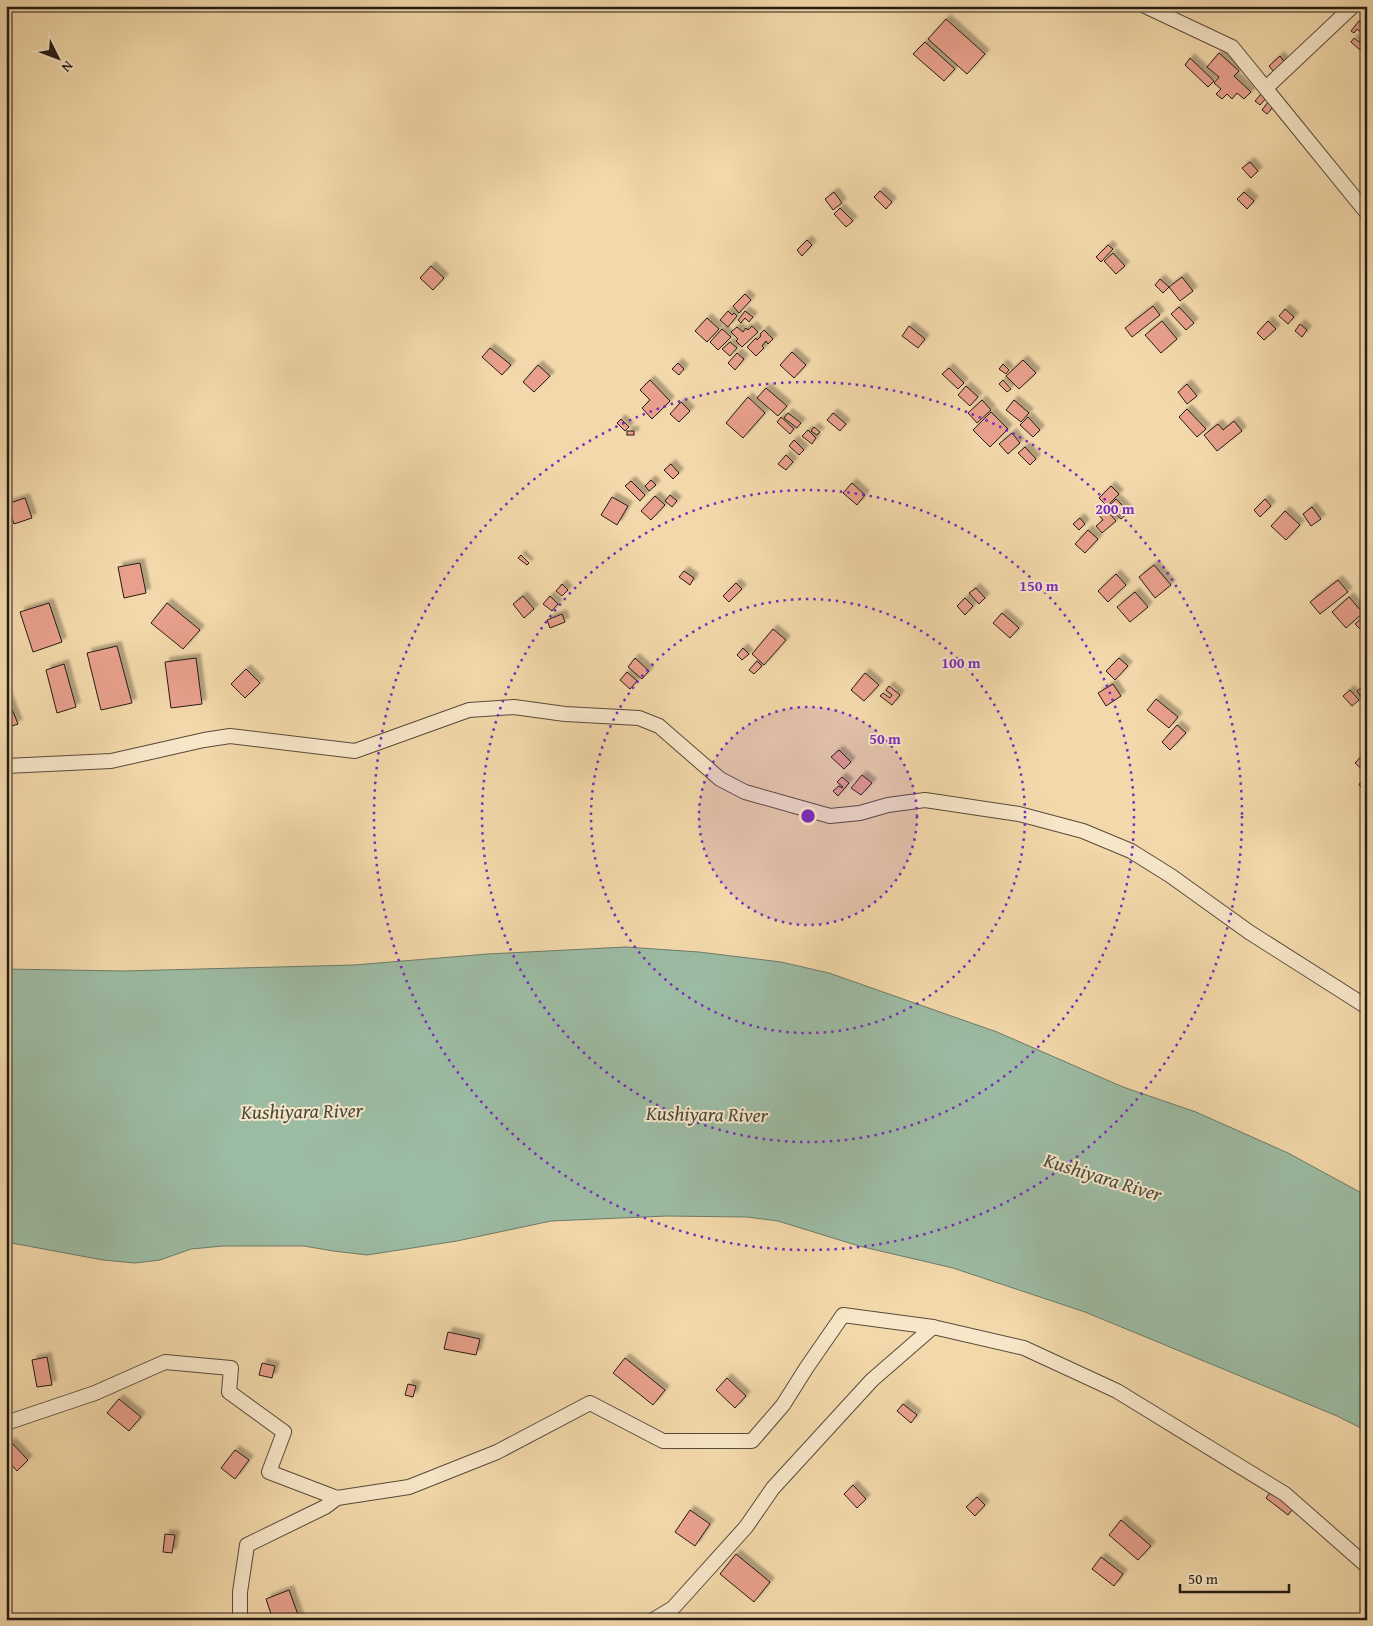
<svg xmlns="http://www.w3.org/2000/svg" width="1373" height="1626" font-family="'Gentium Book Plus',serif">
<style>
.water{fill:#9cbba3;stroke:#6c7b6a}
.building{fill:#e8a08c;stroke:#251c14;filter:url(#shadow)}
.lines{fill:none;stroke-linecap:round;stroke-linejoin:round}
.street-casing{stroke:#584b3a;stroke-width:16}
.street{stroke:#f7e6c8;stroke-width:14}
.ring{fill:none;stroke:#7b2cbf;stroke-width:2.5;stroke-dasharray:2.5 5}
.labels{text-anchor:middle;stroke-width:4;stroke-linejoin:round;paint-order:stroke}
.water-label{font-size:20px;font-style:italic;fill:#494c3f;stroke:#f7e6c8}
.centre{fill:#7b2cbf;stroke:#f7e6c8;stroke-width:2.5}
.ring-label{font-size:15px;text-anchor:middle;font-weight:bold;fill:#7b2cbf;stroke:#f7e6c8;stroke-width:4;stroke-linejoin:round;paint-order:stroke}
</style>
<defs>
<filter id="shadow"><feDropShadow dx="4.5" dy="-4.5" stdDeviation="1" flood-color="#0004"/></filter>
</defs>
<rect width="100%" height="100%" fill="#f2d8aa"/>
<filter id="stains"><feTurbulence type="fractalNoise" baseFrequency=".004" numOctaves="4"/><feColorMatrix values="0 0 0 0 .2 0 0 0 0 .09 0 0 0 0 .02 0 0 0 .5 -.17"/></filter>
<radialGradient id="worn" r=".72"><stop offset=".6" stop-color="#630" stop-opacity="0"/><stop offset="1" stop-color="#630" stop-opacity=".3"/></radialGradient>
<path class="water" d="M626,947L699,952L781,962L829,973L997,1032L1123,1087L1196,1112L1288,1153L1367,1196V1431L1337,1416L1085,1312L953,1268L859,1246L778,1221L747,1217L667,1216L551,1221L457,1241L367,1255L333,1251L304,1246H223L191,1249L160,1260L135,1263L103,1260L6,1242V969L124,971L354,965L488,954Z"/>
<g class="building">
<path d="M946,19L985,54L967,74L928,39Z"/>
<path d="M1359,21L1364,26L1367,23L1365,32L1367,38L1357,29L1354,33L1351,31Z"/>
<path d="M1364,37L1367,39V56L1351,42L1354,38L1359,42Z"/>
<path d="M925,42L955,69L944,81L913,54Z"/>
<path d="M1219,53L1239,71L1234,76L1251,92L1244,99L1237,93L1232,99L1227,94L1222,99L1216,94L1221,89L1214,83L1219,77L1207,67Z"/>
<path d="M1280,56L1285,63L1274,72L1269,66Z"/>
<path d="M1190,58L1214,81L1208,87L1185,65Z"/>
<path d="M1262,93L1267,97L1260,105L1255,101Z"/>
<path d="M1268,102L1274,106L1267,114L1262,110Z"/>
<path d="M1250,162L1258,171L1251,178L1242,168Z"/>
<path d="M880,191L892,202L886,209L874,197Z"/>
<path d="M834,192L842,203L833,210L825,199Z"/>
<path d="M1244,192L1254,201L1247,209L1237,199Z"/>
<path d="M840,208L853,221L846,227L834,214Z"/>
<path d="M807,240L812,245L802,256L797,250Z"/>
<path d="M1108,245L1113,249L1101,262L1096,257Z"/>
<path d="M1113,253L1125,266L1116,274L1104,261Z"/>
<path d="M431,266L444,278L433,290L420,278Z"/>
<path d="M1182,277L1193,291L1180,301L1169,287Z"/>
<path d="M1160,279L1169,287L1163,293L1155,285Z"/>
<path d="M745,294L751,300L739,313L733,306Z"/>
<path d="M1153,306L1160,315L1132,337L1125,328Z"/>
<path d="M1179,307L1194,323L1186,330L1171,314Z"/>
<path d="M1285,309L1294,317L1288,324L1279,316Z"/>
<path d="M728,311L732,315L734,313L737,316L728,327L720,320Z"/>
<path d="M745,311L753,317L749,322L745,318L741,323L738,320Z"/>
<path d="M707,318L719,329L707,342L695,331Z"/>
<path d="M1162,321L1177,339L1161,353L1145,335Z"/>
<path d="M1268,321L1276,329L1264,340L1257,333Z"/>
<path d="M1300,324L1307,330L1302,337L1295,331Z"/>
<path d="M752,326L758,332L742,347L736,341L738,339L731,332L737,327L743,332L746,328L748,330Z"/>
<path d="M909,326L925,339L918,348L902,336Z"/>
<path d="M722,329L731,337L718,350L710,342Z"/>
<path d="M764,330L773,339L768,344L766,341L762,346L764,348L756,356L747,347L756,338L757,340L761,336L760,334Z"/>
<path d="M730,342L737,348L730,356L722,349Z"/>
<path d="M490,348L511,365L502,375L482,357Z"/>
<path d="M792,352L806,365L794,378L780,365Z"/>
<path d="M737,353L744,359L735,370L728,363Z"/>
<path d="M1023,360L1036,373L1019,389L1006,376Z"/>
<path d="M678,363L684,369L679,375L672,369Z"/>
<path d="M1003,364L1009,370L1006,374L999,369Z"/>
<path d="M538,365L550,376L534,392L523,382Z"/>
<path d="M949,368L964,383L958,389L942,374Z"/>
<path d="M650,380L670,401L652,419L642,408L650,400L640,390Z"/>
<path d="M1003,380L1011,389L1007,392L999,384Z"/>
<path d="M1187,384L1197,396L1187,404L1178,392Z"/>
<path d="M966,386L978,397L970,406L958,395Z"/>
<path d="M766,388L787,406L778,416L757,398Z"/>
<path d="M748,397L765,413L743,438L726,423Z"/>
<path d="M982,400L991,410L977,423L968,413Z"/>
<path d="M1014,400L1029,413L1021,422L1006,410Z"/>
<path d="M681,402L690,411L679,422L670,414Z"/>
<path d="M1187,409L1206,429L1197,437L1179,417Z"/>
<path d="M991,412L1008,429L990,447L973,430Z"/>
<path d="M788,413L801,423L797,428L784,418Z"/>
<path d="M833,413L846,424L840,431L827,420Z"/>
<path d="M781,417L794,429L790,434L777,422Z"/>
<path d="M1028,417L1040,430L1033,437L1020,425Z"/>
<path d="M621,419L629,427L625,431L617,423Z"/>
<path d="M1234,421L1242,431L1217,451L1204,435L1218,424L1223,430Z"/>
<path d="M814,427L820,432L817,435L811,431Z"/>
<path d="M808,430L816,438L812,444L802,436Z"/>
<rect x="627" y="431" width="7" height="4"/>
<path d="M1012,433L1020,443L1008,454L999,444Z"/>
<path d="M794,440L804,450L799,455L789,446Z"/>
<path d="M1025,447L1036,459L1030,465L1018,453Z"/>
<path d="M786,455L793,462L786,470L778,464Z"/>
<path d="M671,464L679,473L673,479L664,470Z"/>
<path d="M651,480L656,485L649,491L645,486Z"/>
<path d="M631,481L645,495L640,501L625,486Z"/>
<path d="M852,483L865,495L857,505L843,493Z"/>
<path d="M1111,486L1119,494L1107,506L1099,498Z"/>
<path d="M670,495L677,501L672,507L665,501Z"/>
<path d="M655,496L665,505L651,520L641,511Z"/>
<path d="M612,497L628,506L617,525L601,515Z"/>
<path d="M25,498L32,518L14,524L7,504Z"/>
<path d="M1116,499L1129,512L1121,519L1108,507Z"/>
<path d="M1265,499L1271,506L1260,517L1254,510Z"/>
<path d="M1312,507L1321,519L1311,526L1303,514Z"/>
<path d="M1105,508L1116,521L1102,533L1096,526L1103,520L1098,514Z"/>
<path d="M1285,511L1300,525L1286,540L1271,526Z"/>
<path d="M1080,518L1085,524L1079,530L1073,524Z"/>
<path d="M1088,530L1098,539L1085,553L1075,544Z"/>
<path d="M521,555L529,563L527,565L518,558Z"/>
<path d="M140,563L146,593L124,598L118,567Z"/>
<path d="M1154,565L1171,585L1155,598L1139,577Z"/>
<path d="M684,571L694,578L690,585L679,577Z"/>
<path d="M1116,574L1126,585L1108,602L1098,591Z"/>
<path d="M1338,580L1348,592L1320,614L1310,602Z"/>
<path d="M736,583L742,589L729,602L723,596Z"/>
<path d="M562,584L568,590L562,596L556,591Z"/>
<path d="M976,588L985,598L979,604L969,593Z"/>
<path d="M1135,592L1148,607L1130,622L1117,607Z"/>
<path d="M523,596L534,609L524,618L513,604Z"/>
<path d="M550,596L558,604L552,611L543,604Z"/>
<path d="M1349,597L1363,613L1346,628L1332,612Z"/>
<path d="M965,598L973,606L965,615L957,606Z"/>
<path d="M49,603L62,642L33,652L20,612Z"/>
<path d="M167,603L200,630L183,649L151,623Z"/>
<path d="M1002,613L1019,628L1010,638L993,623Z"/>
<path d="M562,614L565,622L550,628L547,620Z"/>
<path d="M1364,616L1367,620V632L1365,634L1355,624Z"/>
<path d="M773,629L786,640L764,665L752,654Z"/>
<path d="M117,646L132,703L101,710L87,653Z"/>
<path d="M743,648L749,654L742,660L737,655Z"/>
<path d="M196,658L202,704L171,708L165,662Z"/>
<path d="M635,658L649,671L642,679L628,667Z"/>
<path d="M1119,658L1128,666L1115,680L1106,671Z"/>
<path d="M757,661L762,666L754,674L749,670Z"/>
<path d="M64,664L76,707L57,713L46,670Z"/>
<path d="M246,669L260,683L245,698L231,684Z"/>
<path d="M627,672L637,681L630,689L620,680Z"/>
<path d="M865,673L879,685L864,701L851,690Z"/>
<path d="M1113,684L1121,696L1106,706L1098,693Z"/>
<path d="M1365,685L1367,687V695L1362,698L1357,691Z"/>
<path d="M889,686L900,695L892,705L880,696L883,693L890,698L892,695L886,690Z"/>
<path d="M1350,690L1359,700L1352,706L1343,696Z"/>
<path d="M6,694L18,724L6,728Z"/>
<path d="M1156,699L1178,717L1169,728L1147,710Z"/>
<path d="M1177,725L1186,733L1170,750L1162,742Z"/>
<path d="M839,750L851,762L844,769L831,757Z"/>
<path d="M1367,750V770L1365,772L1355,763Z"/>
<path d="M862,775L872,783L861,795L851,788Z"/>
<path d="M842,777L849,783L838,796L833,791L839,786L842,788L843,787L837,782Z"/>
<path d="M1367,779V796H1366L1359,784Z"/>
<path d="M448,1332L480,1339L476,1355L444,1349Z"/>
<path d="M47,1357L52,1385L37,1387L32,1360Z"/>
<path d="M625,1358L665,1390L653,1405L613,1373Z"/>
<path d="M262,1363L275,1366L272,1378L259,1375Z"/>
<path d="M727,1378L746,1396L735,1408L716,1390Z"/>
<path d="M408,1384L416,1386L413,1397L405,1395Z"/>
<path d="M119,1399L141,1417L129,1431L107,1413Z"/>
<path d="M903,1404L917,1415L911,1423L897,1411Z"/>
<path d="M11,1442L28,1460L17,1471L6,1459V1447Z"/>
<path d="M235,1450L249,1460L235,1479L221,1468Z"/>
<path d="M853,1485L866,1499L857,1508L844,1494Z"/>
<path d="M1273,1489L1295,1506L1288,1515L1266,1498Z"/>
<path d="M977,1497L985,1505L975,1516L966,1507Z"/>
<path d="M690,1510L710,1524L695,1546L675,1532Z"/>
<path d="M1121,1520L1151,1546L1138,1560L1109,1535Z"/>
<path d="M165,1534L175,1535L172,1553L163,1552Z"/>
<path d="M736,1554L770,1582L754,1602L720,1574Z"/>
<path d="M1101,1557L1123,1574L1114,1586L1092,1569Z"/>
<path d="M289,1590L300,1620H273L266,1599Z"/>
</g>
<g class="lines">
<g class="street-casing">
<g id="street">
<path d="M1145,6L1232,47L1367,213"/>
<path d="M1266,88L1353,6"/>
<path d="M6,766L111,761L204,740L230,736L355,751L469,710L514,707L565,714L639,718L659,726L720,779L745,792L830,816L860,813L888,805L925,800L1019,814L1083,831L1131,851L1171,876L1249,932L1367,1007"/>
<path d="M6,1423L95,1393L165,1362L231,1368L229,1392L284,1432L269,1472L337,1498L409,1487L497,1452L590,1403L663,1441H752L783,1405L807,1367L843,1315L933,1327"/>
<path d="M240,1620V1592L247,1545L325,1507L337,1498"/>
<path d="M653,1620L673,1608L746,1527L773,1488L872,1380L933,1327L1024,1348L1117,1391L1285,1494L1367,1566"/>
</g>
</g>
<use href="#street" class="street"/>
</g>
<circle cx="808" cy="816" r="109" fill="#7b2cbf" fill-opacity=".12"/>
<g class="ring">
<circle cx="808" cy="816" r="109"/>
<circle cx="808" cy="816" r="217"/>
<circle cx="808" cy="816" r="326"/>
<circle cx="808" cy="816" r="434"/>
</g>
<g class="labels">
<g class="water-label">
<text transform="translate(302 1111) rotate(-1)" y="7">Kushiyara River</text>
<text transform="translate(707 1114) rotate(1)" y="7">Kushiyara River</text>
<text transform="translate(1103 1177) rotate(17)" y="7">Kushiyara River</text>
</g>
</g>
<circle cx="808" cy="816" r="8" class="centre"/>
<g class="ring-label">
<text x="1115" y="514">200 m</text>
<text x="1039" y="591">150 m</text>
<text x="961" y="668">100 m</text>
<text x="885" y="744">50 m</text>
</g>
<rect width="1373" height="1626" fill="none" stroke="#f2d8aa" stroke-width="25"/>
<rect x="8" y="8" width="1358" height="1611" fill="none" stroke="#251c14" stroke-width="2.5"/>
<rect x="12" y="12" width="1348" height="1601" fill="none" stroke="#251c14"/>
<g transform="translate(58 58) rotate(132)" stroke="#f7e6c8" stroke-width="4" paint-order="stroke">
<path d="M0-4L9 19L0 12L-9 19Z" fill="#251c14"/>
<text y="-8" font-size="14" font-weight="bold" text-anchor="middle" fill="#251c14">N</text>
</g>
<path d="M1180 1584v8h109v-8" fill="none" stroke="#251c14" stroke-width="2.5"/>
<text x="1188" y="1584" font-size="15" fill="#251c14" stroke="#f7e6c8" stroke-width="4" paint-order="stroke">50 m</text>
<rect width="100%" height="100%" filter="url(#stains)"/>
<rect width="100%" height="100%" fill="url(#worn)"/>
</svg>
